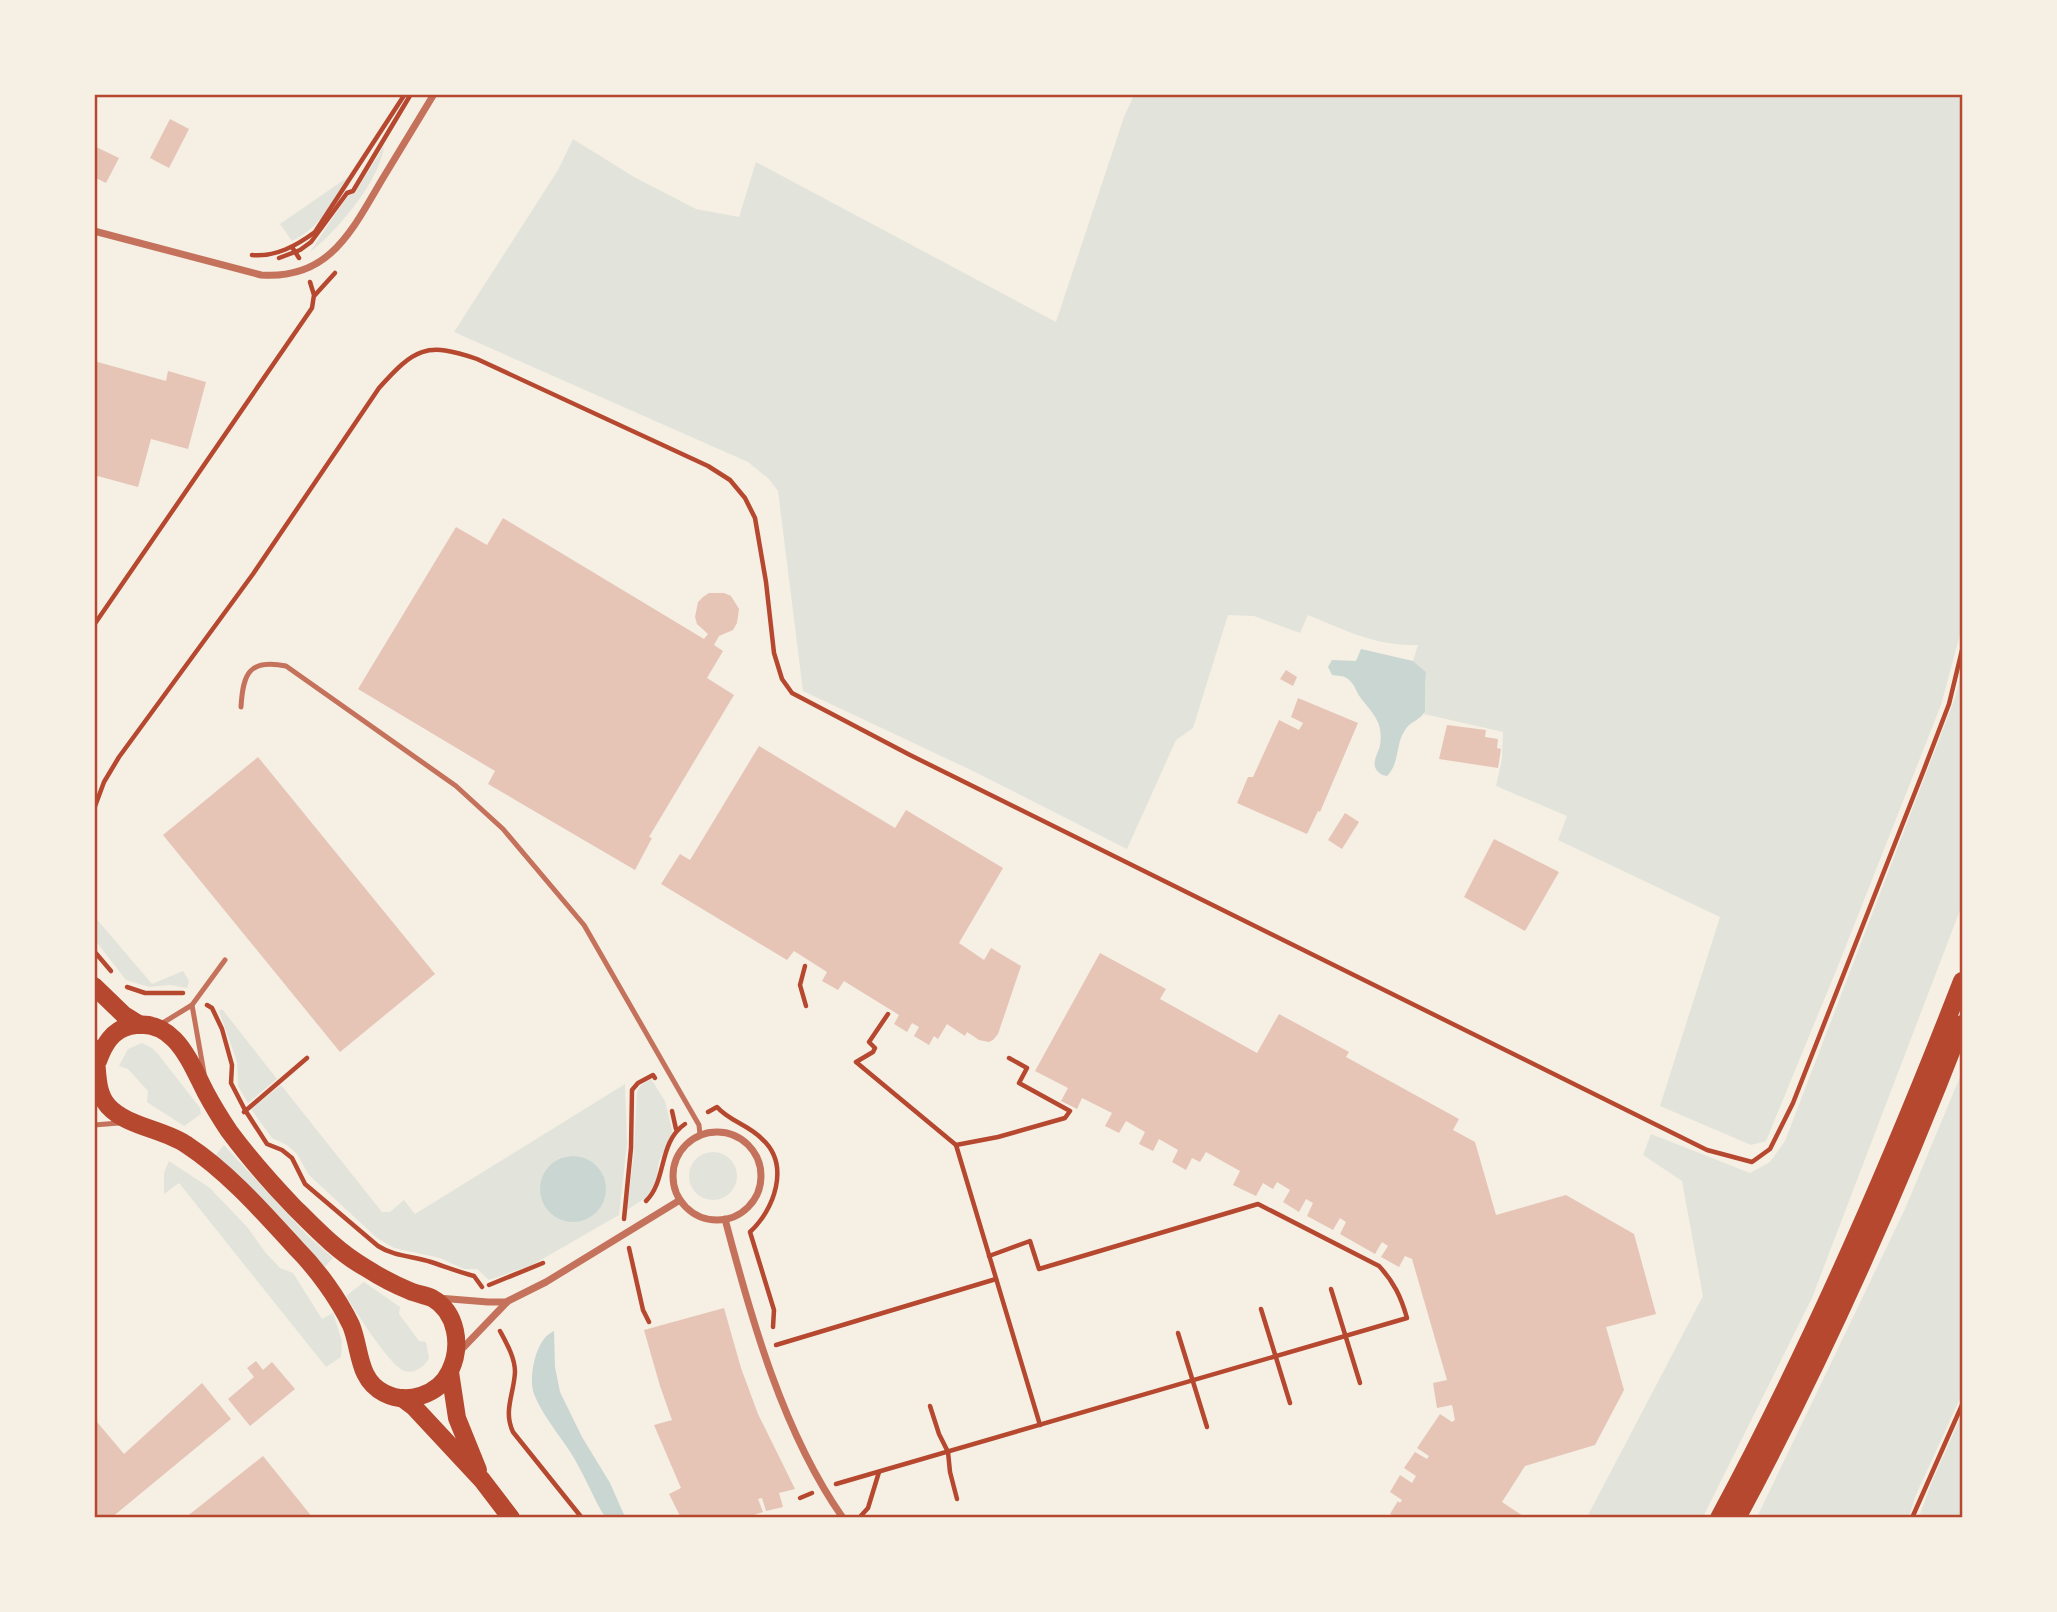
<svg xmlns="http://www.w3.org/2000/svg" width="2057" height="1612" font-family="'Sofia Sans Condensed',sans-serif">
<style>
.green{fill:#e2e4dc}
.water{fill:#c9d6d2}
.building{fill:#e6c5b7}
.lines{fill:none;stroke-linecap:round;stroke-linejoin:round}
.path{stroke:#b5482f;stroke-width:4.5}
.service{stroke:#c5725c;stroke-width:5}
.minor{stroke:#c5725c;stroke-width:7}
.primary{stroke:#b5482f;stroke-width:18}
.neatline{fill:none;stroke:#b5482f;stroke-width:2.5}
</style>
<rect width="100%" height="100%" fill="#f6efe4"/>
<g class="green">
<path d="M1134,95H1962V627L1941,705L1838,966L1766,1141L1751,1145L1660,1106L1720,917L1558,840L1567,816L1496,786L1502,759L1503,732L1424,714C1428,704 1425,685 1426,672L1413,661L1418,645C1374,646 1348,631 1308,615L1300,633L1254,616L1228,615L1193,728L1176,740L1127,849L973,771L803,691L778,491L769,479L748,462L454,332L558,170L573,139L634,177L696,209L739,217L756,162L1056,322L1124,117Z"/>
<path d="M384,146C381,179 336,233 310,252L348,195L355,193Z"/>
<path d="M348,177C335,201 318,229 292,241L280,224Z"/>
<path d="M1962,670V905L1812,1298L1703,1517H1587L1703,1296L1682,1181L1643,1155L1651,1134L1750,1173L1770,1162L1785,1141L1955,698Z"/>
<path d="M94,916L152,984L183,971L189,981L187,988L170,985L149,987L126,980L95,940Z"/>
<path d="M222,1009L277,1079L248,1103L238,1086L237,1062L219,1011Z"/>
<path d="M142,1043L152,1048L158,1054L200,1108L201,1114L184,1126L147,1102L148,1091L128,1069L119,1066L128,1049Z"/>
<path d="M1962,1072V1394L1915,1497L1909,1517H1757L1905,1209Z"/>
<path d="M651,1079L665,1101L673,1134L659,1161L655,1188L650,1195L627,1210L634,1151L637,1092L640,1086Z"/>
<path d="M625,1084L627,1144L619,1215L532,1265L489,1280L477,1269H464L440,1258L394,1248L377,1238L309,1175L297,1154L287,1145L272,1138L251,1109L281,1085L382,1212H390L404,1200L415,1214Z"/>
<path d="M224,1145L308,1236L333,1258L324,1268C292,1226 255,1191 215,1156Z"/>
<circle cx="713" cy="1176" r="24"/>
<path d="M169,1161L210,1188L248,1228L265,1252L280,1268L293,1273L322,1319L333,1313L342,1341L341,1357L326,1367L179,1183L164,1194V1173Z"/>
<path d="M364,1282L400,1307L399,1314L419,1341L426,1342L429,1358C424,1368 413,1375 402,1370C387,1361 356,1312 346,1296Z"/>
<path d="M1962,1414V1517H1919L1931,1484Z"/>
</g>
<g class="water">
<path d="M1361,649L1413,661L1426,672C1425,680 1426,708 1425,711C1421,720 1409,722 1405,730C1395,745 1400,763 1387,776C1381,775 1377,772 1375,767C1373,759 1379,752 1380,745C1384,722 1372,713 1360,697C1356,691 1354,683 1348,679C1343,675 1338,676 1332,675L1328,667L1332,660L1356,661Z"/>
<circle cx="573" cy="1189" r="33"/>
<path d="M554,1331L555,1367L560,1392L582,1437L610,1483L625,1517H605C592,1496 583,1471 569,1450C557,1432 542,1414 534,1394C528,1376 536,1338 554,1331Z"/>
</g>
<g class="building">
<path d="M170,119L189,129L169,168L150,158Z"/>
<path d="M94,146L119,158L106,183L94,177Z"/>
<path d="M94,361L166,381L168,371L206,382L188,449L151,439L138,487L94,475Z"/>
<path d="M503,518L704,639L708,634L697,624L695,617L698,602L703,597L709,593H724L731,596L739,609L737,623L733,630L719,636L714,645L723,651L707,678L734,695L649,837L652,838L635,870L488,784L495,771L358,689L456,527L487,545Z"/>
<path d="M1286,670L1297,677L1293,686L1280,679Z"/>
<path d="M1298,698L1358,723L1320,812L1318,811L1307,834L1237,803L1248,777H1253L1279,720L1299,730L1303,723L1291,717Z"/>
<path d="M1447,725L1486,730L1485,737L1498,739L1497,748L1501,749L1498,768L1439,759Z"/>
<path d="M759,746L895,828L906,810L1003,868L959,943L984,960L991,948L1021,966L998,1034L993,1040L989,1042L979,1040L967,1032L965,1036L947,1024L938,1039L934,1036L929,1045L914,1036L919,1027L912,1023L907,1032L894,1024L899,1015L844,981L838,990L822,981L827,972L794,951L787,960L661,884L680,854L690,860Z"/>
<path d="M258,757L435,974L340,1052L163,835Z"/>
<path d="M1345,813L1359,822L1342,849L1328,840Z"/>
<path d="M1494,839L1559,872L1525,931L1464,897Z"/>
<path d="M1100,953L1166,989L1160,999L1257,1053L1279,1014L1349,1052L1346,1057L1459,1119L1453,1130L1475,1142L1496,1215L1566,1195L1634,1234L1656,1314L1606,1327L1624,1390L1595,1445L1525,1466L1502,1502L1526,1518H1396L1390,1514L1398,1501L1400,1503L1402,1500L1390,1492L1400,1475L1412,1483L1416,1476L1404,1468L1415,1452L1427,1459L1429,1456L1417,1448L1440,1414L1452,1422L1455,1420L1452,1405L1437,1408L1433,1383L1447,1380L1412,1259L1405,1256L1399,1267L1381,1257L1388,1246L1382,1242L1375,1254L1340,1234L1346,1222L1340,1218L1333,1230L1307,1216L1313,1203L1306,1199L1299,1212L1283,1202L1290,1190L1277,1182L1273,1189L1263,1183L1256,1196L1233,1185L1240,1171L1206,1152L1200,1162L1192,1158L1186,1170L1172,1162L1178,1150L1159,1139L1153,1151L1139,1144L1145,1132L1126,1121L1119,1133L1105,1126L1112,1113L1082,1098L1077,1109L1061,1101L1068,1088L1035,1071Z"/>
<path d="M724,1308L741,1368L758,1414L795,1489L779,1493L783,1507L766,1511L762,1498L758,1499L763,1512L745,1518H681L669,1494L681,1488L654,1425L672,1420L660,1386L644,1330Z"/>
<path d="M256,1361L263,1370L272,1362L295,1389L250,1426L228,1399L254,1377L247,1368Z"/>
<path d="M202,1383L231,1419L111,1518H94V1424L97,1422L124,1454Z"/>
<path d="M263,1456L313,1518H185Z"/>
</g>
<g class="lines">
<g class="path">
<path d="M292,247L299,258"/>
<path d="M252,255C276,257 296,246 315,232L405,94"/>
<path d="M279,258L300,250L311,242L347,193L353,191L411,94"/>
<path d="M315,295L335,273"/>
<path d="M94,625L312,308L314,295L310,282"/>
<path d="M94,809L104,782L119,757L253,574L379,388C414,349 426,341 477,359L708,466L730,480L745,498L755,518L766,582L774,653L782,679L792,693L910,755L1707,1150L1752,1162L1770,1149L1793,1103L1923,772L1949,704L1962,650"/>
<path d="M94,951L111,971"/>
<path d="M805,966L800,985L806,1006"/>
<path d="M127,987L145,993H183"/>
<path d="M207,1005L212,1008L222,1029L232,1065L231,1083L245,1110L267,1144L282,1150L292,1158L305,1184L378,1246C395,1257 413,1256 431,1262C446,1267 459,1272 474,1276L482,1287"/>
<path d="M888,1014L869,1042L875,1048L873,1052L856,1062L956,1145L1040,1425"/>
<path d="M672,1111L676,1129"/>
<path d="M244,1112L307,1058"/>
<path d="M708,1112L717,1107C729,1121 749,1125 762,1139C791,1165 774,1210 750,1232L774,1310L773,1327"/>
<path d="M956,1145L998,1137L1065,1118L1070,1111L1019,1083L1027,1068L1009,1058"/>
<path d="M646,1201C667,1181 658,1142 685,1124"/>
<path d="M624,1219L631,1148L632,1090L638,1083L653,1075L655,1078"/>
<path d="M629,1248L643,1310L649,1322"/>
<path d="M489,1285L543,1263"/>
<path d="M1331,1289L1360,1383"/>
<path d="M1261,1309L1290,1403"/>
<path d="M500,1331C507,1344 515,1358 515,1372C514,1394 503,1411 513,1432L582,1518"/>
<path d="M1178,1333L1207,1427"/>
<path d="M776,1345L996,1279"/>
<path d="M930,1406L939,1434L948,1452L950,1472L957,1499"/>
<path d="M836,1484L1407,1318C1401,1297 1394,1282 1379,1266L1258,1204L1039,1269L1030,1241L989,1256"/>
<path d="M800,1498L812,1493"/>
<path d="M859,1518L868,1508L879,1472"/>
<path d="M1912,1518L1962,1405"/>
</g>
<g class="service">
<path d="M241,707C243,673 249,659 286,666L456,786L503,829L584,925L699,1125L700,1135"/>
<path d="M192,1005L225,960"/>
<path d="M161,1024L192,1005L204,1073"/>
<path d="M94,1125L119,1123"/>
</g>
<g class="minor">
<path d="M94,231L261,275C330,280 352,230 383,178C400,150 417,122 434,94"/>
<circle cx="717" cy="1176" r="44"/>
<path d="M725,1219C751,1318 783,1433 843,1518"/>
<path d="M438,1298L488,1302H507"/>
<path d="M460,1351L508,1301L546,1282L680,1200"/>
</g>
<g class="primary">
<path d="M94,986L124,1015L140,1025"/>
<path d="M94,1048C99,1067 94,1090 108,1106C127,1127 164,1129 187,1145C228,1172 263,1212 296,1248C317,1269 338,1298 351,1325C361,1349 357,1379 384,1393C407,1405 439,1395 450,1371C462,1346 457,1312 432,1298C425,1295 417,1294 410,1291C395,1285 380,1277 366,1268C339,1253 316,1229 294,1207C271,1183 249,1158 229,1131C221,1119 213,1106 206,1093C190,1062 174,1016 130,1026C112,1030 104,1045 98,1061"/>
<path d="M450,1372L457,1418L478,1470"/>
<path d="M402,1398L414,1407L482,1480L511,1518"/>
<path d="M1719,1518C1813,1344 1891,1164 1962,981"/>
<path d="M1737,1518C1823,1358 1897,1192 1962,1024"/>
</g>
</g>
<rect width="2057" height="1612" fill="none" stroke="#f6efe4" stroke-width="192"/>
<rect x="96" y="96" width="1865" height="1420" class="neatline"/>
</svg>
